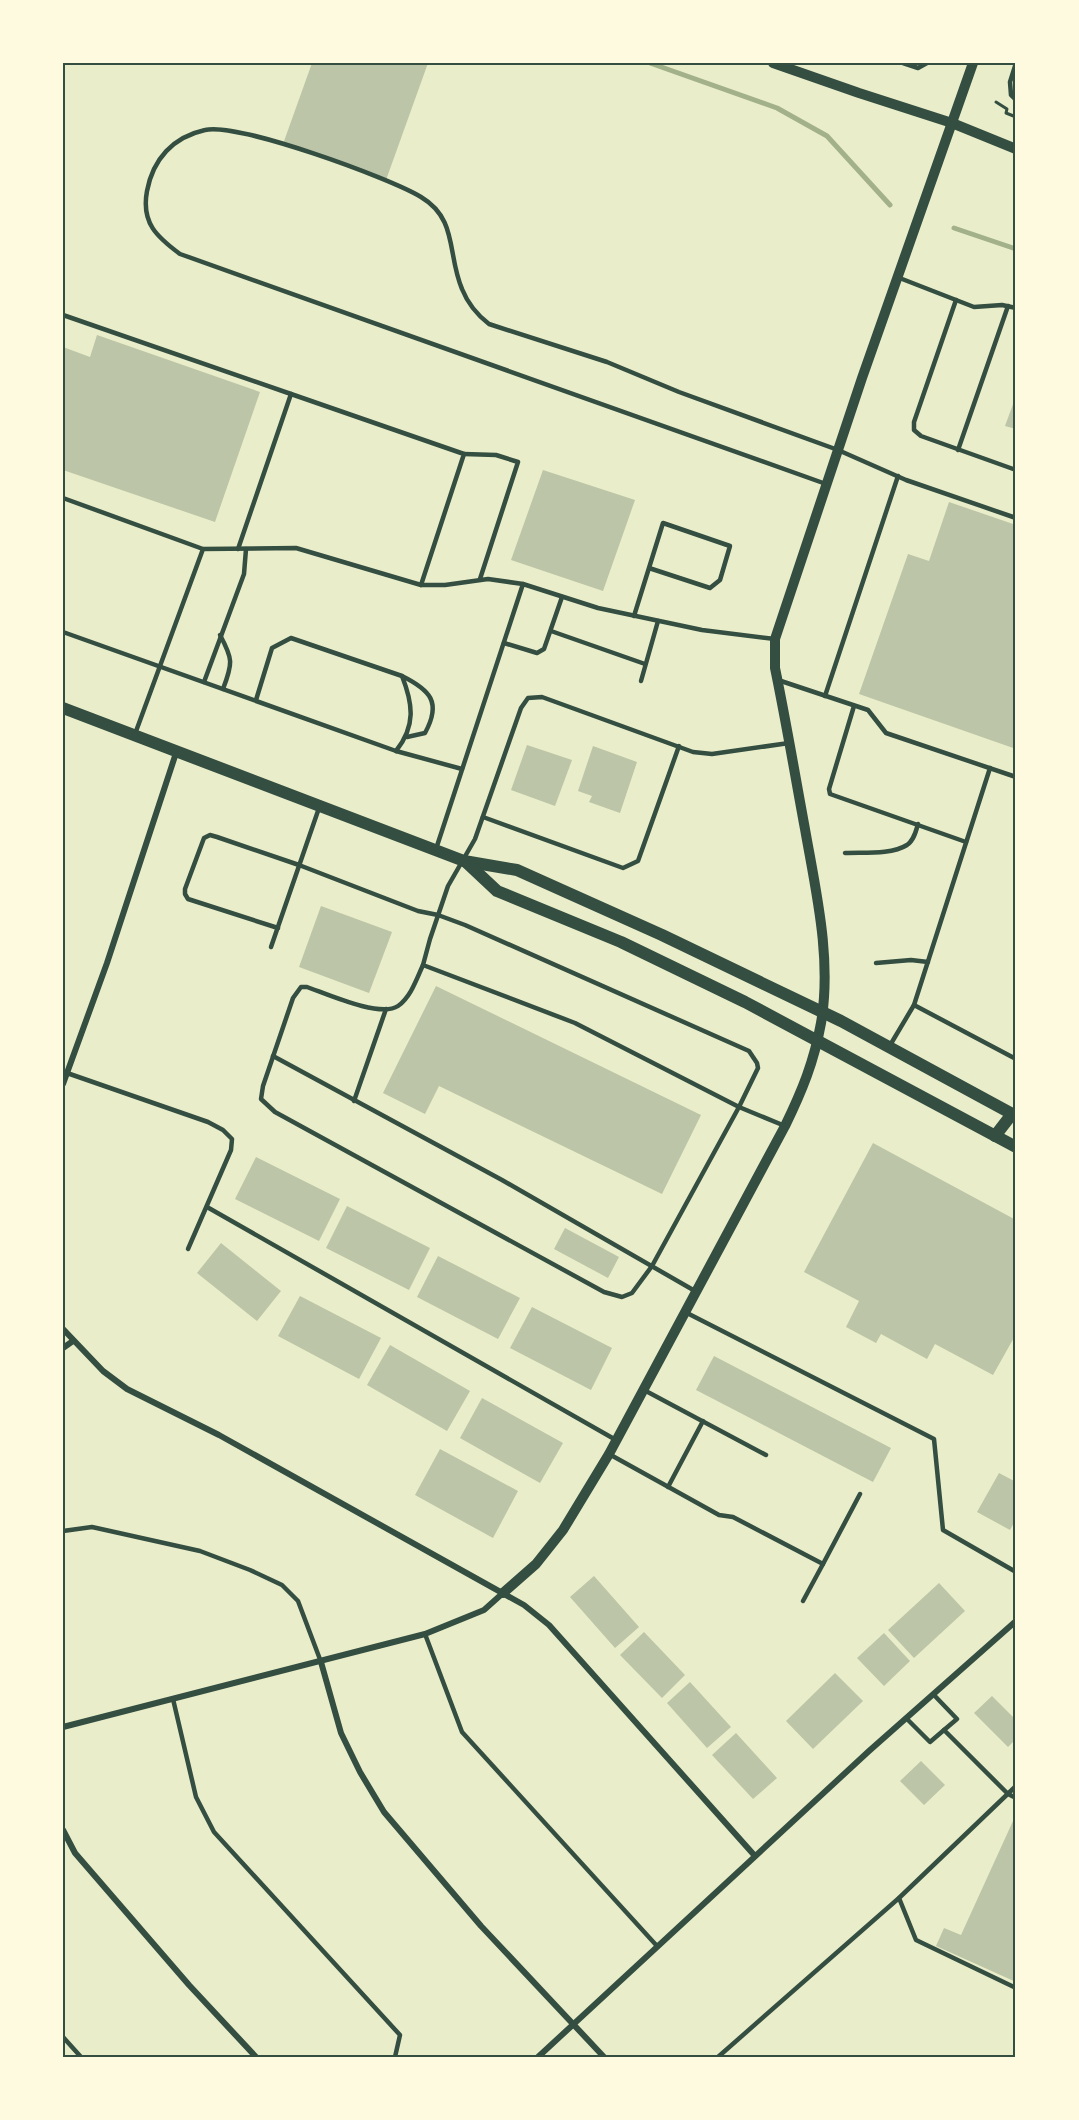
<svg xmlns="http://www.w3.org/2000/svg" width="1079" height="2120" font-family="Cabin,sans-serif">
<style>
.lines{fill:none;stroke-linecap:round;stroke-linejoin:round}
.stream{stroke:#a3b18a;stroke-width:5}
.building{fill:#bcc5a7}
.path{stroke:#344e41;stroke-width:3}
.service{stroke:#344e41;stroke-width:4.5}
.minor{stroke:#344e41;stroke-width:6}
.tertiary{stroke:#344e41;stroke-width:10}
.secondary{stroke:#344e41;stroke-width:12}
.neatline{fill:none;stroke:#344e41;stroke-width:2}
</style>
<rect width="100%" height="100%" fill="#e9edc9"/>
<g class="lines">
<g class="stream">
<path d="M650,63L777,108L827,136L890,205"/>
<path d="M954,228L1016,249"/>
</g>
</g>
<g class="building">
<path d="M312,63H428L386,180L283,144Z"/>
<path d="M97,335L260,392L215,522L63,470V347L90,357Z"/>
<path d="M1016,396V429L1005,426Z"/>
<path d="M543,470L635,500L603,591L511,560Z"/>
<path d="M949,502L1016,525V749L859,694L908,554L929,561Z"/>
<path d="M527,745L572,760L555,806L511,790Z"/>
<path d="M593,746L637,762L620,813L589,802L592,796L578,791Z"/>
<path d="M321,906L392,932L369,993L299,967Z"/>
<path d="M436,986L701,1115L662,1194L439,1086L425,1114L383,1093Z"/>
<path d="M873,1143L1016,1220V1334L993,1375L935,1344L927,1359L881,1334L876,1343L846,1327L859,1301L804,1272Z"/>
<path d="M256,1157L340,1199L319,1241L235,1199Z"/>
<path d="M347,1206L430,1248L409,1290L326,1248Z"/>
<path d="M565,1228L619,1257L608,1278L554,1249Z"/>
<path d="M221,1243L281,1291L257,1321L197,1273Z"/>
<path d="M438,1256L520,1298L498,1339L417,1297Z"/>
<path d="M300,1296L381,1338L359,1379L278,1336Z"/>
<path d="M532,1307L612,1348L591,1390L510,1348Z"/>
<path d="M390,1345L470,1391L447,1431L367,1385Z"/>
<path d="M714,1356L891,1448L873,1482L696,1390Z"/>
<path d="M482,1398L563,1443L540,1483L460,1438Z"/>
<path d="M440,1449L518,1491L493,1538L415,1495Z"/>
<path d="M999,1473L1016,1482V1519L1010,1530L977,1512Z"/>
<path d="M594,1576L639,1627L615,1648L570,1597Z"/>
<path d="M939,1583L965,1611L914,1658L888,1630Z"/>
<path d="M644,1632L685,1675L662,1698L620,1655Z"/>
<path d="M884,1633L910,1661L884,1686L857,1658Z"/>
<path d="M835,1673L863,1701L813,1749L786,1721Z"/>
<path d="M690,1682L731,1727L707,1748L667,1703Z"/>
<path d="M992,1696L1016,1720V1739L1008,1747L974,1713Z"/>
<path d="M736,1733L777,1778L753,1799L712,1755Z"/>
<path d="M921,1761L945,1785L924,1805L900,1781Z"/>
<path d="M1013,1821L1016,1823V1982L936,1946L944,1928L961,1935Z"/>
</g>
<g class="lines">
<path class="path" d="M996,102L1007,109L1006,113L1016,117"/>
<g class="service">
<path d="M903,63L918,68L927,63"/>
<path d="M1016,63L1010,82L1011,95L1016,100"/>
<path d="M897,277L974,307L1002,305L1016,308"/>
<path d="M956,300L914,422V430L921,436L1016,470"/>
<path d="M63,315L291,394L238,549"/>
<path d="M291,394L464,454L421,585"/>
<path d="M958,450L1008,306"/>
<path d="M464,454L496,455L518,462L480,579"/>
<path d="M826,484L180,254C157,237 141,223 147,191C153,159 173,137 205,130C237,122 390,178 421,197C458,219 447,254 462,289C468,304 476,314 489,324L607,362L679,392L838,450L906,480L1016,518"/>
<path d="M63,498L203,549"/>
<path d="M634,616L663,523L730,546L720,580L710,588L649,568"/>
<path d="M551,631L645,664"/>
<path d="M63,632L396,751L462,769"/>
<path d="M220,635C233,659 233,663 223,689"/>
<path d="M504,643L537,653L544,649L562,597"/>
<path d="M402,676C430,690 442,702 425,733L407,737"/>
<path d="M778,680L868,710L886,733L1016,777"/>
<path d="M641,681L658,621"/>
<path d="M204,682L244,574L246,549"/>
<path d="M825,696L898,476"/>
<path d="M256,700L272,648L291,638L402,676C413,704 416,726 396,751"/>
<path d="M854,706L829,789L830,794L966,842"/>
<path d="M135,734L203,549L296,548L421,585H445L488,579L523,584"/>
<path d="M483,817L623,868L638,861L679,746"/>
<path d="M436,849L523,584L598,608L702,630L775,639"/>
<path d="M845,853C863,852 891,855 907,845C914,840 916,831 918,824"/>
<path d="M278,928L188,899L185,894V889L204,838L210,835L217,837L299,865L418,911L438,915L465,925L749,1051L757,1063L758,1068L739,1107L652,1266L632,1293L622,1297L604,1292L275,1112L261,1099L263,1086L293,998L301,987H307C327,994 380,1018 398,1006C411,997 417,978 423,965"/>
<path d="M271,947L319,808"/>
<path d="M876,963L911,960L928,962"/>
<path d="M914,1005L1016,1059"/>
<path d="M889,1047L914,1005L990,768"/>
<path d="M273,1056L502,1180L695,1291"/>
<path d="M67,1073L208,1122L223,1130L232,1139L231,1150L188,1249"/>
<path d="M354,1101L386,1009"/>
<path d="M785,1126L739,1107L575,1023L423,965L430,939L448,886L475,839L521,708L528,698L542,697L693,752L712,754L789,743"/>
<path d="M207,1207L616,1440"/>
<path d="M687,1313L934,1439L943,1530L1016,1572"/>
<path d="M644,1390L766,1455"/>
<path d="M609,1454L719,1515L733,1517L823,1564L860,1494"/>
<path d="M668,1487L703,1421"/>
<path d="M63,1531L92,1527L200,1551L250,1570L282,1585L298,1601L321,1662"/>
<path d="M803,1601L823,1564"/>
<path d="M425,1634L462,1732L657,1946"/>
<path d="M933,1694L957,1719L944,1730L1008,1794L1016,1798"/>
<path d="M173,1699L196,1797L214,1832L400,2035L395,2057"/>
<path d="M906,1718L930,1742L944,1730"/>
<path d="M899,1898L916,1940L1016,1988"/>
<path d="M63,2037L81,2057"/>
<path d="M718,2057L899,1898L1016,1786"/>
</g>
<g class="minor">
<path d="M63,1084L107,963L177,750"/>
<path d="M63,1329L103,1371L127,1389L219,1435L524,1605L549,1625L755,1856"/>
<path d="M63,1348L73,1341"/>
<path d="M321,1662L341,1733L360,1772L384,1812L481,1926L604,2057"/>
<path d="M63,1727L425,1634L484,1610L503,1593"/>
<path d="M63,1830L75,1853L189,1985L256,2057"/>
<path d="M538,2057L869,1751L1016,1621"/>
</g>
<g class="tertiary">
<path d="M773,63L859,93L952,123L1016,149"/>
<path d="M503,1593L536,1564L563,1530L609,1454L785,1126C802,1091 814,1062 821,1023C832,959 816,892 805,829C795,775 786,721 775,668V639L862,378L973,63"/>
</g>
<g class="secondary">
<path d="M63,708L464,861L517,870L662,935L841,1021L1016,1116"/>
<path d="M465,861L497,891L621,942L745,1002L1016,1147"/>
<path d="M995,1136L1012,1114"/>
</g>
</g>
<rect width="1079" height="2120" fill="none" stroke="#fefae0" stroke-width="129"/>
<rect x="64" y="64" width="950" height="1992" class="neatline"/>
</svg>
